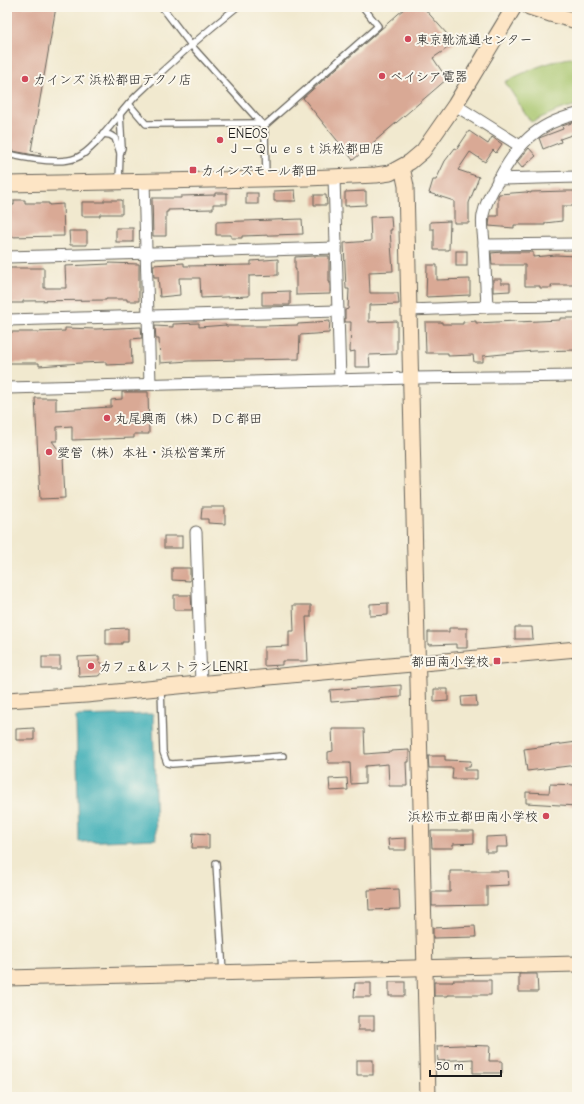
<svg xmlns="http://www.w3.org/2000/svg" width="584" height="1104" font-family="'Comic Neue','Klee One',sans-serif">
<style>
.green{fill:#a6c46b;stroke:#617044}
.water{fill:#3daeb6;stroke:#2c6569}
.building{fill:#d9a995}
.lines{fill:none;stroke-linecap:round;stroke-linejoin:round}
.lane-casing{stroke:#67645b;stroke-width:8}
.street-casing{stroke:#67645b;stroke-width:13}
.secondary-casing{stroke:#67645b;stroke-width:17}
.lane{stroke:#fff;stroke-width:5.5}
.street{stroke:#fff;stroke-width:11}
.secondary{stroke:#fde5c5;stroke-width:15}
.poi-dot{fill:#d1495b;stroke:#fbf7ec;stroke-width:1.5}
.labels{text-anchor:middle;stroke-width:4;stroke-linejoin:round;paint-order:stroke}
.poi-label{font-size:13px;fill:#1c1c1c;stroke:#fbf7ec;text-anchor:start}
</style>
<rect width="100%" height="100%" fill="#fbf7ec"/>
<filter id="ink" filterUnits="userSpaceOnUse"><feTurbulence type="fractalNoise" baseFrequency=".025" numOctaves="2"/><feDisplacementMap in="SourceGraphic" scale="8" xChannelSelector="R" yChannelSelector="G"/><feConvolveMatrix kernelMatrix="1 2 1 2 8 2 1 2 1" color-interpolation-filters="sRGB"/></filter>
<filter id="wash" filterUnits="userSpaceOnUse"><feTurbulence type="fractalNoise" baseFrequency=".012" numOctaves="4" result="noise"/><feDisplacementMap in="SourceGraphic" scale="16" xChannelSelector="R" yChannelSelector="G"/><feGaussianBlur stdDeviation="0.9" result="paint"/><feColorMatrix in="noise" values="0 0 0 0 0 0 0 0 0 0 0 0 0 0 0 0 0 1.4 0 .05"/><feComposite in="paint" operator="in"/></filter>
<g filter="url(#wash)">
<rect width="100%" height="100%" fill="#f1e9cf"/>
<path class="green" d="M577,57V105L559,110L531,122L505,82C528,70 551,60 577,57Z"/>
<path class="water" d="M153,714L156,839L79,842L76,716Z"/>
<g id="blocks">
<g class="building">
<path d="M7,7H56L31,151L41,153L40,156L7,150Z"/>
<path d="M406,7H423L455,43L433,58L447,79L353,160L303,98Z"/>
<path d="M575,122L577,133L560,139L561,142L543,149L539,138L563,129L562,126Z"/>
<path d="M469,131L488,144L492,137L502,144L496,153L493,150L485,162L470,152L458,170L479,177L469,203V223H454V201L429,193L433,180H436L445,161L455,148L457,149Z"/>
<path d="M529,148L536,156L522,168L517,162Z"/>
<path d="M295,190L296,201H274V191Z"/>
<path d="M366,191V205L345,206V192Z"/>
<path d="M567,191H577V206H562V221L545,223V225H514V228L489,226L490,216H498V196L499,194L526,192L531,193V192Z"/>
<path d="M215,193H227V204H213V209L168,210V212H166V236H153L152,198H181V196L215,195Z"/>
<rect x="246" y="193" width="12" height="11"/>
<path d="M314,195H326L327,205H314Z"/>
<path d="M14,200H25V203H49V205L63,204L64,236L7,237V205H14Z"/>
<path d="M104,200H122V214H100V216H82V202H104Z"/>
<path d="M391,216L392,230H390L393,271L369,272L370,293H398L399,304L369,305V322L397,321V354L369,355L370,367H355V351L350,352L351,322H345V310L348,309L349,289H346L344,243L371,241L370,217Z"/>
<path d="M302,219L303,234L242,236V238H231V235H216V222Z"/>
<path d="M450,221L449,250H434V229H430V222Z"/>
<rect x="116" y="228" width="17" height="14"/>
<path d="M69,231H87V245H70Z"/>
<rect x="456" y="251" width="11" height="15"/>
<path d="M502,252H533V257L556,255L577,256V285H551L552,288H540V286H525V265H492L491,253Z"/>
<path d="M314,256H329V282H330V294L296,295V269H295V257Z"/>
<path d="M278,259V275L249,276V296L201,298L200,278H179L180,295L160,297L158,277H154L153,265L184,263V266L251,265V261Z"/>
<path d="M109,263L139,264V301H127V299H106V300L23,301V303H9V268H44V288H66L65,266L109,264Z"/>
<path d="M427,265H437V280L470,279V295L426,297Z"/>
<path d="M493,279H501V283H510V291L493,292Z"/>
<path d="M290,291V305H262V292Z"/>
<path d="M560,318H577V350L533,351L483,356V362H474L473,355L448,356V353H426L425,322H442V324H463V322L476,321V323L517,321V322L560,320Z"/>
<path d="M330,321L329,333L300,335L299,359L189,361L160,363L159,339H156L155,326L173,327V324L199,323V327L226,325V326H265L298,325V324L315,323V322Z"/>
<path d="M141,327L142,338L131,339L132,364L106,365V362L81,363L39,366V363H7V332H35L65,331V328L96,329Z"/>
<path d="M122,392H148L149,434H134V438L72,440V426L57,427V441H52L63,456L65,498L40,499L35,398H56V410L111,407V400L122,399Z"/>
<path d="M202,507H225V524L208,523V519H201Z"/>
<rect x="164" y="536" width="18" height="12"/>
<path d="M172,568H190V581L172,580Z"/>
<path d="M174,595H191L192,610H174Z"/>
<path d="M388,603V615L370,616V604Z"/>
<path d="M293,605H311V617H306L308,661H282V665L264,666V647L289,646V631H294Z"/>
<path d="M515,627H532L533,639H515Z"/>
<path d="M128,628V642H122V644H106V629Z"/>
<path d="M449,628H467V648H456V644L428,645V632H449Z"/>
<path d="M99,656V661L104,665V672L98,676L79,677L78,657Z"/>
<rect x="42" y="657" width="18" height="12"/>
<path d="M401,685V697L331,702L330,690Z"/>
<path d="M434,689H448V701L434,702Z"/>
<path d="M476,696L477,706H462L461,697Z"/>
<path d="M34,728V740H16V729Z"/>
<path d="M332,729H364L365,754L391,752V751L409,750V762H406L407,786H389L388,764L365,766V783L351,784L350,763H328V752L333,751Z"/>
<path d="M577,742V765L527,771L524,749Z"/>
<path d="M428,756H445V760L471,761L470,767H464V770H477V779H452L453,768H429Z"/>
<path d="M347,778L348,790L330,791L329,779Z"/>
<path d="M550,784L577,785V806L526,803V792L549,793Z"/>
<path d="M431,831H474V843L453,844V848H432Z"/>
<path d="M193,833L209,834V848H192Z"/>
<path d="M507,836L508,847H496V852H486V837Z"/>
<path d="M406,838V850H389L388,839Z"/>
<path d="M450,871H508L509,885L487,886V905L432,906V892H450Z"/>
<path d="M399,889L400,909L369,910L368,890Z"/>
<path d="M475,926L476,937L433,938V928Z"/>
<path d="M519,974H537L538,992H519Z"/>
<path d="M453,980H491V995H448V996H434V982H453Z"/>
<rect x="389" y="982" width="16" height="14"/>
<path d="M355,983H371V997H354Z"/>
<rect x="358" y="1016" width="16" height="14"/>
<path d="M461,1045L490,1046L489,1061H502V1073H473V1059L438,1061L437,1046Z"/>
<rect x="357" y="1060" width="16" height="15"/>
</g>
</g>
</g>
<g filter="url(#ink)">
<use href="#blocks" fill-opacity="0" stroke="#67645b" stroke-width="1"/>
<g class="lines">
<g class="lane-casing">
<g id="lane">
<path d="M162,7L191,45L261,123L265,131L266,178"/>
<path d="M129,104L146,124L261,123"/>
<path d="M263,127L378,26L363,7"/>
<path d="M103,134L110,135L115,138L120,153"/>
<path d="M7,154C25,158 59,165 76,158C95,151 120,111 137,95C169,64 202,35 237,7"/>
<path d="M119,181L120,154L122,148L120,114"/>
<path d="M161,688L163,752L167,763L172,764L283,756"/>
<path d="M216,863L223,972"/>
</g>
</g>
<g class="street-casing">
<g id="street">
<path d="M455,105L520,146"/>
<path d="M577,114C535,124 517,145 498,181C492,191 485,204 483,215C481,224 484,236 484,245L577,244"/>
<path d="M334,177L340,380"/>
<path d="M498,179L577,177"/>
<path d="M144,181L150,384"/>
<path d="M484,245L487,307L577,306"/>
<path d="M7,257L336,248"/>
<path d="M410,310L487,307"/>
<path d="M7,320L337,311"/>
<path d="M7,388L412,378L577,376"/>
<path d="M196,532L201,684"/>
</g>
</g>
<g class="secondary-casing">
<g id="secondary">
<path d="M529,7L550,14L577,21"/>
<path d="M402,167L406,186C415,489 419,793 428,1097"/>
<path d="M7,184L307,178L376,175L390,173L410,162L423,151L455,105L514,7"/>
<path d="M7,700L86,695L301,674L577,649"/>
<path d="M7,978L577,964"/>
</g>
</g>
<use href="#lane" class="lane"/>
<use href="#street" class="street"/>
<use href="#secondary" class="secondary"/>
</g>
</g>
<g class="poi-dot">
<circle cx="408" cy="39" r="4"/>
<circle cx="382" cy="76" r="4"/>
<circle cx="25" cy="79" r="4"/>
<circle cx="220" cy="140" r="4"/>
<rect x="189" y="166" width="8" height="8" rx="2"/>
<circle cx="107" cy="418" r="4"/>
<circle cx="49" cy="452" r="4"/>
<rect x="493" y="657" width="8" height="8" rx="2"/>
<circle cx="91" cy="666" r="4"/>
<circle cx="546" cy="816" r="4"/>
</g>
<g class="labels">
<g class="poi-label">
<text x="416" y="44">東京靴流通センター</text>
<text x="390" y="81">ベイシア電器</text>
<text x="33" y="84">カインズ 浜松都田テクノ店</text>
<text x="228" y="138">ENEOS<tspan x="228" dy="15">Ｊ－Ｑｕｅｓｔ浜松都田店</tspan></text>
<text x="201" y="175">カインズモール都田</text>
<text x="115" y="423">丸尾興商（株） ＤＣ都田</text>
<text x="57" y="457">愛管（株）本社・浜松営業所</text>
<text x="489" y="666" text-anchor="end">都田南小学校</text>
<text x="99" y="671">カフェ&amp;レストランLENRI</text>
<text x="538" y="821" text-anchor="end">浜松市立都田南小学校</text>
</g>
</g>
<rect width="584" height="1104" fill="none" stroke="#fbf7ec" stroke-width="24"/>
<path d="M430 1070v6h71v-6" fill="none" stroke="#1c1c1c" stroke-width="2"/>
<text x="436" y="1070" font-size="12" fill="#1c1c1c" stroke="#fbf7ec" stroke-width="3" paint-order="stroke">50 m</text>
</svg>
